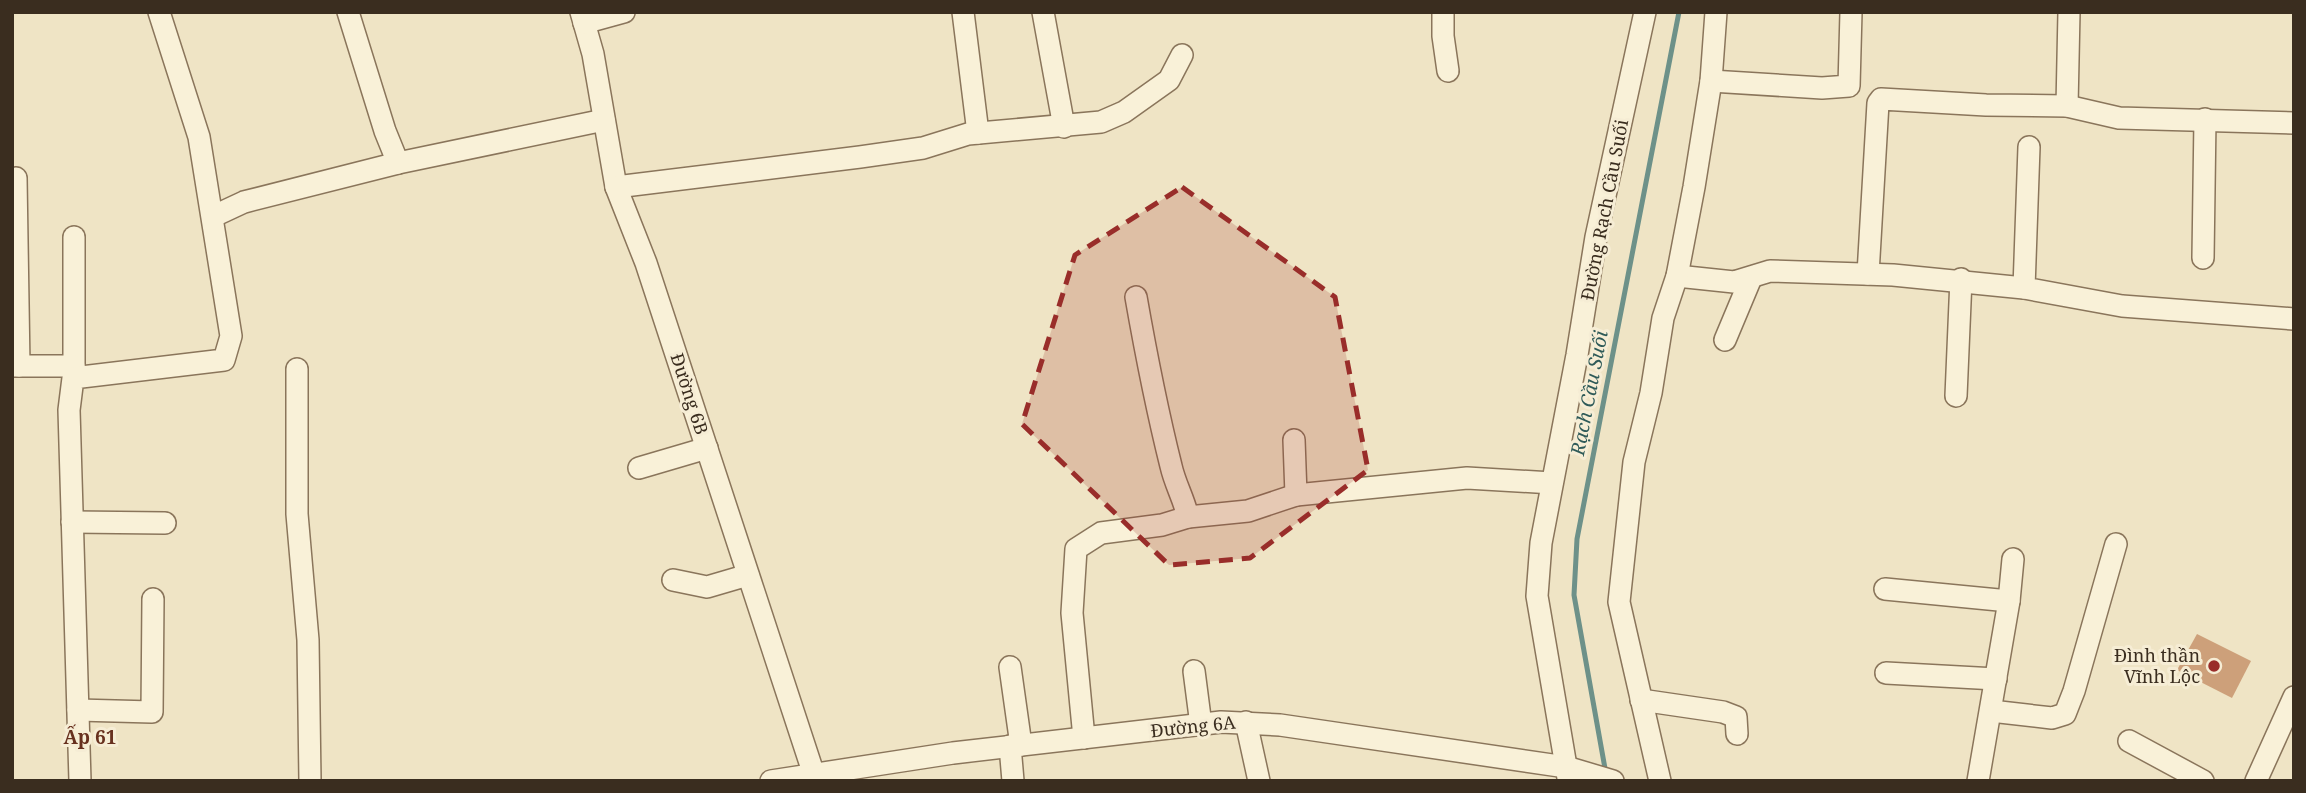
<svg xmlns="http://www.w3.org/2000/svg" width="2306" height="793" font-family="'Noto Serif',serif">
<style>
.lines{fill:none;stroke-linecap:round;stroke-linejoin:round}
.stream{stroke:#6d9189;stroke-width:5}
.building{fill:#cda07a}
.minor-casing{stroke:#8a755b;stroke-width:24}
.minor{stroke:#f9f1d8;stroke-width:21}
.marked{fill:#992d2a;fill-opacity:0.2;stroke:#992d2a;stroke-width:5;stroke-dasharray:14 9;stroke-linejoin:round}
.poi-dot{fill:#992d2a;stroke:#f6edd5;stroke-width:2.5}
.labels{text-anchor:middle;stroke-width:6;stroke-linejoin:round;paint-order:stroke}
.street-label{font-size:18px;fill:#3a2d1f;stroke:#f6edd5}
.poi-label{font-size:18px;fill:#3a2d1f;stroke:#f6edd5;text-anchor:end}
.water-label{font-size:19px;font-style:italic;fill:#2e5a58;stroke:#f6edd5}
.neighbourhood-label{font-size:19px;font-weight:bold;fill:#67301e;stroke:#f6edd5}
</style>
<rect width="100%" height="100%" fill="#efe4c5"/>
<g class="lines">
<path class="stream" d="M1606,774L1574,595L1577,539L1679,12"/>
</g>
<path class="building" d="M2197,634L2251,661L2232,698L2177,670Z"/>
<g class="lines">
<g class="minor-casing">
<g id="minor">
<path d="M348,12L385,131L398,163L604,120"/>
<path d="M581,12L593,54L616,187L646,263L816,781"/>
<path d="M963,12L978,133"/>
<path d="M1043,12L1064,127"/>
<path d="M1443,12V36L1448,71"/>
<path d="M584,23L624,12"/>
<path d="M1711,81L1822,88L1849,86L1851,12"/>
<path d="M2067,106L2069,12"/>
<path d="M2029,147L2024,288L2122,306L2294,319"/>
<path d="M16,178L19,366"/>
<path d="M616,187L860,157L923,148L968,134L1101,122L1124,112L1169,80L1182,55"/>
<path d="M214,216L244,202L398,163"/>
<path d="M74,237V377"/>
<path d="M2203,258L2205,119"/>
<path d="M1868,274L1878,103L1881,99L1986,105L2067,106L2119,118L2294,123"/>
<path d="M1677,276L1734,282L1770,271L1893,275L2024,288"/>
<path d="M1136,297C1146,354 1157,410 1171,466C1175,484 1184,499 1188,517"/>
<path d="M1725,340L1751,278"/>
<path d="M12,366H74"/>
<path d="M297,369V514L308,640L310,781"/>
<path d="M1956,396L1961,279"/>
<path d="M639,468L707,448"/>
<path d="M1296,495L1467,478L1552,483"/>
<path d="M72,522L165,523"/>
<path d="M673,580L707,587L748,575"/>
<path d="M1885,589L2009,601"/>
<path d="M1010,667L1021,745"/>
<path d="M1194,671L1201,725"/>
<path d="M1886,673L1996,679"/>
<path d="M1641,700L1723,712L1736,717L1737,734"/>
<path d="M78,710L152,712L153,599"/>
<path d="M1991,711L2052,718L2065,714L2074,691L2116,544"/>
<path d="M1246,722L1259,781"/>
<path d="M1084,738L1072,613L1076,549L1101,533L1162,525L1188,517L1248,511L1296,495L1294,440"/>
<path d="M2129,741L2203,781"/>
<path d="M1010,746L1013,781"/>
<path d="M1568,778L1537,596L1541,543L1577,355L1596,237L1645,12"/>
<path d="M80,781L69,410L73,378L224,360L231,336L199,137L159,12"/>
<path d="M771,781L953,753L1221,722L1280,725L1566,767L1613,781"/>
<path d="M1660,781L1619,602L1634,462L1651,393L1663,318L1677,276L1694,187L1711,81L1716,12"/>
<path d="M1978,781L2009,601L2013,559"/>
<path d="M2256,781L2294,697"/>
</g>
</g>
<use href="#minor" class="minor"/>
</g>
<path class="marked" d="M1182,187L1335,297L1368,470L1250,558L1169,565L1022,424L1075,255Z"/>
<circle class="poi-dot" cx="2214" cy="666" r="7"/>
<g class="labels">
<g class="street-label">
<text transform="translate(1605 210) rotate(-79)" y="6">Đường Rạch Cầu Suối</text>
<text transform="translate(689 394) rotate(72)" y="6">Đường 6B</text>
<text transform="translate(1193 727) rotate(-6)" y="6">Đường 6A</text>
</g>
<g class="poi-label">
<text x="2200" y="662">Đình thần<tspan x="2200" dy="21">Vĩnh Lộc</tspan></text>
</g>
<g class="water-label">
<text transform="translate(1589 393) rotate(-79)" y="7">Rạch Cầu Suối</text>
</g>
<g class="neighbourhood-label">
<text x="90" y="744">Ấp 61</text>
</g>
</g>
<rect width="2306" height="793" fill="none" stroke="#3a2d1f" stroke-width="28"/>
</svg>
